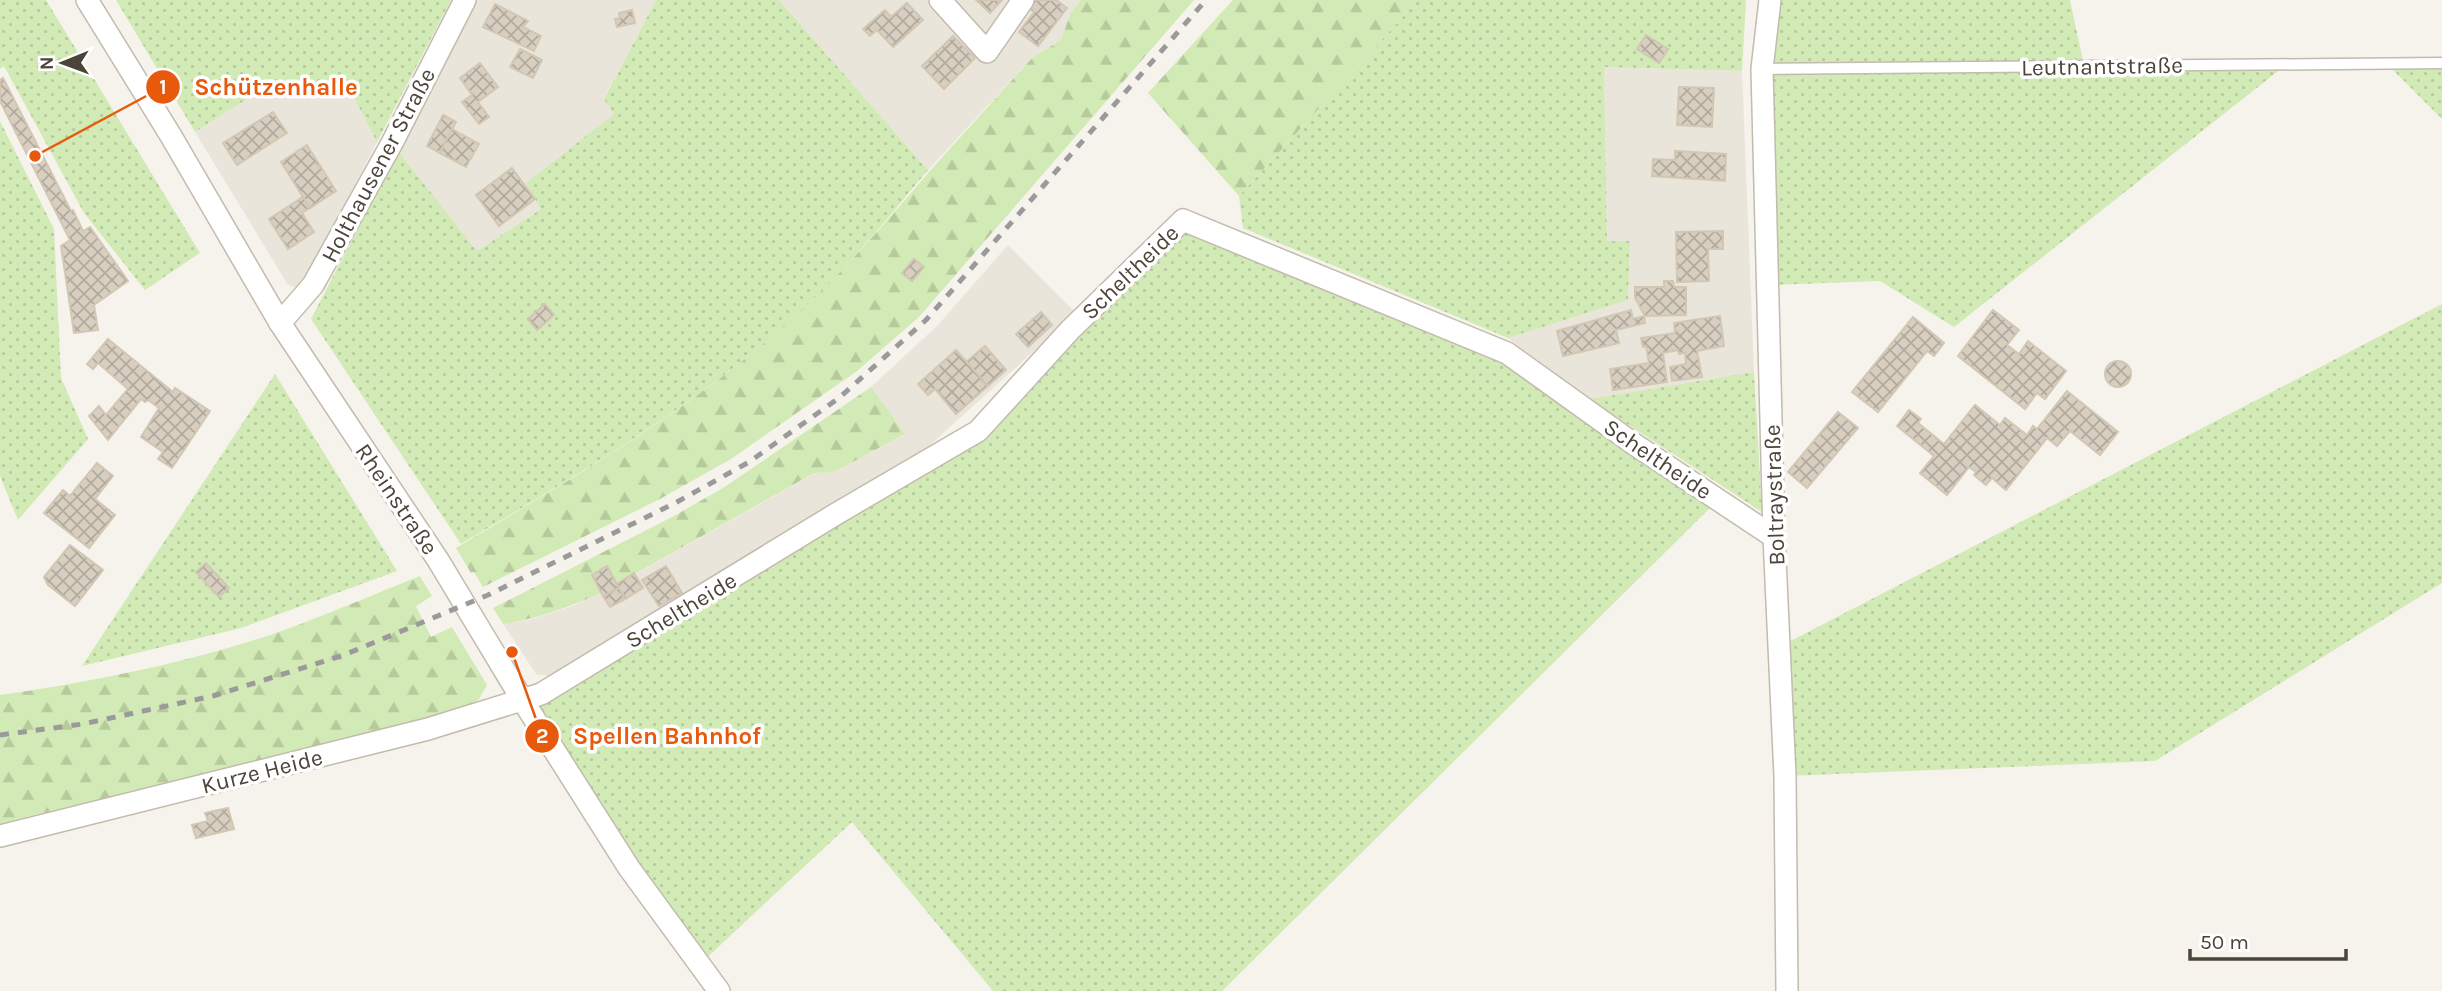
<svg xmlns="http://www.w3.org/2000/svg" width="2442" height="991" font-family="Karla,sans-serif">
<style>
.residential{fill:#eae5da}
.grass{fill:url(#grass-dots)}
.forest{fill:url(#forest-firs)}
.building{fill:url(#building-cross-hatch);stroke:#d3c7b4;stroke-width:2}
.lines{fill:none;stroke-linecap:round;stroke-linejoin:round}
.lane-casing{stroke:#c2bbae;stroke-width:13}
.street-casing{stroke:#c2bbae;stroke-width:24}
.lane{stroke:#fff;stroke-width:10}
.street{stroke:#fff;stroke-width:21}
.rail{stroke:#9a9a9a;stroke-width:5;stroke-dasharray:9 9;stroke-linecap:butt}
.labels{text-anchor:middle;stroke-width:7;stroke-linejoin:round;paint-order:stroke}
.street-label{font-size:23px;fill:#4b4439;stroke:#fff}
.leader{fill:none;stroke:#e8590c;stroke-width:2.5}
.callout-dot{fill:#e8590c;stroke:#fff;stroke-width:2.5}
.mark-label{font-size:21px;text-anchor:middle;font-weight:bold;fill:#fff}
.callout-label{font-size:24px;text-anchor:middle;font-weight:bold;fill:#e8590c;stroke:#fff;stroke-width:7;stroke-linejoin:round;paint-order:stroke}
</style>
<defs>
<pattern id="grass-dots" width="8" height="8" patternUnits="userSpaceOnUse" patternTransform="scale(1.75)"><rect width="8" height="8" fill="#d2eab5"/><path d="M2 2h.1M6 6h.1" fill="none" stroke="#b6ca9c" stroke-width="1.8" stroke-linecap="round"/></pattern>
<pattern id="forest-firs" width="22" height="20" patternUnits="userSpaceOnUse" patternTransform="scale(1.75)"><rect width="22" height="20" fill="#d2eab5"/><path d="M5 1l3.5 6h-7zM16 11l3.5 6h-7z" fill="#b6ca9c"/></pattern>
<pattern id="building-cross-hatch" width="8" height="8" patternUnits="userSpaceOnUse" patternTransform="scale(1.75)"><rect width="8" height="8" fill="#d8cfc1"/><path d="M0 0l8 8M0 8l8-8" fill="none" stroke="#b1aa9e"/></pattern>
</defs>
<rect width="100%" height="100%" fill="#f6f3ec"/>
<g class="residential">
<path d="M478,0H656L604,98L614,114L527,183L542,208L477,251L398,151Z"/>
<path d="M779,0H1081L1071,12L1061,40L1032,58L928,170Z"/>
<path d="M1604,67L1742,71L1754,372L1589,399L1508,338L1628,300L1630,241L1607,242Z"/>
<path d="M344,76L377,142L305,280L300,285L294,287L288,285L195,132L277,80L286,91Z"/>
<path d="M1008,245L1076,313L919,455L651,622L549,676L536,674L503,624L529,620L570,607L601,593L592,575L607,566L618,584L815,473L834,472L904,435L871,387L937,326Z"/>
</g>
<g class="grass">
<path d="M0,0H46L200,253L145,290L84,213L4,66L0,69Z"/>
<path d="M116,0H451L377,142L343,76L286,92L277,80L195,132Z"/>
<path d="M656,0H779L928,170C880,228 833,285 775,334C679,416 569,480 461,544L311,319L398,151L477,251L541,209L526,183L614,114L604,99Z"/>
<path d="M1418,0H1746L1742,71L1604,67L1607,241H1630L1628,300L1508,338L1243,228L1239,196Z"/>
<path d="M1770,0H2070L2084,66L2287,64L1954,327L1880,281L1768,285Z"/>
<path d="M2386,63H2442V119Z"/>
<path d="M0,121L54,229L61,378L88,439L18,520L0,476Z"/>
<path d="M1183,220L1507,353L1718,500L1222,991H993L852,822L699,965L523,701L978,431Z"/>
<path d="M2442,304V583L2155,761L1785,776L1779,647Z"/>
<path d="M1754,372L1762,512L1589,399Z"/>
<path d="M275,374L397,571L241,628L82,666Z"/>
</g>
<g class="forest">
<path d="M1081,0H1194L919,317L857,371L731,459L660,499L483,587L474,572L471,573L456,548C566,482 679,417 776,333C833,284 881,228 929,172C963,134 998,96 1032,58L1061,40L1071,12Z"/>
<path d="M1233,0H1418L1239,196L1148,93Z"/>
<path d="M871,387L905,434L834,472L814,473L617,584L607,567L592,575L601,593C569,607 538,619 503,624L493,608L674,516L723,488Z"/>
<path d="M420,576L432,596L416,606L431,637L452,627L487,685L479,699L469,707L165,788L33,815L0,825V695C92,682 187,663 276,633C324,616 372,595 420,576Z"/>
</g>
<g class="building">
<path d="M976,0H1002L990,13Z"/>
<path d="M1028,0H1056L1067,8L1038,46L1019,32L1034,12L1024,5Z"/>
<path d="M907,3L923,20L893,47L877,30L870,36L863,29L885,10L891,17Z"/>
<path d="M495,4L528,21L523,27L541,36L534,51L483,27Z"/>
<path d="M632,10L635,23L617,27L615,19L620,18L619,13Z"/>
<path d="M1646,35L1668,49L1659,63L1637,49Z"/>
<path d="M953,36L975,58L944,89L922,66Z"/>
<path d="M520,49L542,60L533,78L510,67Z"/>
<path d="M480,63L498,87L478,102L489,117L479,124L462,102L472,95L460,78Z"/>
<path d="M3,78L71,211L73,210L83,231L90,227L128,281L94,305L98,330L74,333L61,246L70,240L0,101V80Z"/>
<path d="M1679,87L1714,88L1712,127L1677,125Z"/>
<path d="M273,112L287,133L237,165L223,143Z"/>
<path d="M443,115L456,122L440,153L427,146Z"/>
<path d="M452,129L479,144L466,167L440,153Z"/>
<path d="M307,145L336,191L310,208L281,162Z"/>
<path d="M1675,151L1726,154L1725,181L1652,176L1653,159L1675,160Z"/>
<path d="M512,168L535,199L499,226L476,195Z"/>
<path d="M303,197L310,208L302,213L314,232L288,249L269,219Z"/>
<path d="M1723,231V249H1708L1709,281L1677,282L1676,232Z"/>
<path d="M914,259L924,267L912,281L902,273Z"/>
<path d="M1664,281H1673L1674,287H1686V315L1645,316L1635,298V287H1664Z"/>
<path d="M545,304L554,315L537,330L528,319Z"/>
<path d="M1631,310L1633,319L1644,316L1645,323L1616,330L1619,343L1563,356L1557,331Z"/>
<path d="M1993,310L2019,330L2007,345L2019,354L2028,341L2066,371L2045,399L2037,393L2025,409L1958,356Z"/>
<path d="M1041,312L1052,325L1028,347L1016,334Z"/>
<path d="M1720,316L1724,346L1697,351L1702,377L1672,381L1670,367L1686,364L1685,353L1679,354L1678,350L1663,353L1667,382L1613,390L1610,369L1649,363L1646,346L1643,347L1641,338L1675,333L1674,323Z"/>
<path d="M1913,317L1944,343L1934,356L1927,351L1878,412L1852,392Z"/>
<path d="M108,339L173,392L175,388L210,411L172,468L158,459L163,452L141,437L159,408L148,400L145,402L141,399L108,440L89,416L99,406L106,415L128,389L98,363L93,369L87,364Z"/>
<path d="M985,346L1006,370L988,386L966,362Z"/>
<path d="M956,350L988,386L956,414L935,389L928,395L918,384Z"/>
<circle cx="2118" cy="374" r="13"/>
<path d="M2067,391L2118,432L2100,455L2070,431L2057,446L2047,438L2006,490L1992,478L1986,485L1974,475L1976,472L1969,467L1947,495L1920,473L1934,456L1897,426L1909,410L1921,419L1918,423L1944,444L1975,405L2000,425L2005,418L2027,435L2033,426L2037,429Z"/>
<path d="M1838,412L1858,428L1807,488L1788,472Z"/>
<path d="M97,463L113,476L95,499L115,515L89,548L44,513L63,490L70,496Z"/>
<path d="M70,545L103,570L75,606L48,585L44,577Z"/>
<path d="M206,563L229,588L219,597L196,572Z"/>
<path d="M607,566L619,588L603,596L592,575Z"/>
<path d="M666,566L682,593L659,606L642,580Z"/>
<path d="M634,573L643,588L625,599L617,584Z"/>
<path d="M619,588L625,599L610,607L603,596Z"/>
<path d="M228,808L234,829L196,838L192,825L208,821L205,813Z"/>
</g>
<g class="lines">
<g class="lane-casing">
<path id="lane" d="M1762,69L2442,63"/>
</g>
<g class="street-casing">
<g id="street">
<path d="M87,0L171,136L280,323L438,560L523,701L629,868L719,991"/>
<path d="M940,0L987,52L1023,0"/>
<path d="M1770,0L1762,69L1774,537L1785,776L1787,991"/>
<path d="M280,323L313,285L392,143L465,0"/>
<path d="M0,836L428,729L541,694L836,514L978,431L1070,330L1183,220L1507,353L1634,444L1774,537"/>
</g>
</g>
<use href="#lane" class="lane"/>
<use href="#street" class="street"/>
<path class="rail" d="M0,735L83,724L213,696L344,655L488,595L677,502L749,462L839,398L926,320L1206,0"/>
</g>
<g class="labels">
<g class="street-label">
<text transform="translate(2102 66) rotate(-1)" y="8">Leutnantstraße</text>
<text transform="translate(378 165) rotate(-62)" y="8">Holthausener Straße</text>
<text transform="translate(1130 272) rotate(-44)" y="8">Scheltheide</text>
<text transform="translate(1658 459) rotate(34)" y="8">Scheltheide</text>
<text transform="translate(1774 495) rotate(-92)" y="8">Boltraystraße</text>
<text transform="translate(397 499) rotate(56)" y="8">Rheinstraße</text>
<text transform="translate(681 610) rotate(-31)" y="8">Scheltheide</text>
<text transform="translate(262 771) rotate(-14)" y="8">Kurze Heide</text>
</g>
</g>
<path class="leader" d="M35 156L163 87M512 652L542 736"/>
<g class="callout-dot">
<circle cx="35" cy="156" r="7"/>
<circle cx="512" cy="652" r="7"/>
<circle cx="163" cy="87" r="18"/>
<circle cx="542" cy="736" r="18"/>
</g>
<g class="mark-label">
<text x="163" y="94">1</text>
<text x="542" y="743">2</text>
</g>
<g class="callout-label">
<text x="276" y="95">Schützenhalle</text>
<text x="667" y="744">Spellen Bahnhof</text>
</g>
<g transform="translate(63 63) rotate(269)" stroke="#ffffff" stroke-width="5" paint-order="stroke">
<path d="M0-5L12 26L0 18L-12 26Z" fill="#4b4439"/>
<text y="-10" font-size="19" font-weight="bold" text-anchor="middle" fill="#4b4439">N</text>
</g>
<path d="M2190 949v10h156v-10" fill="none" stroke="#4b4439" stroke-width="3.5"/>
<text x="2200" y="949" font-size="21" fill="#4b4439" stroke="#ffffff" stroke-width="5" paint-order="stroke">50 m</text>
</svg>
